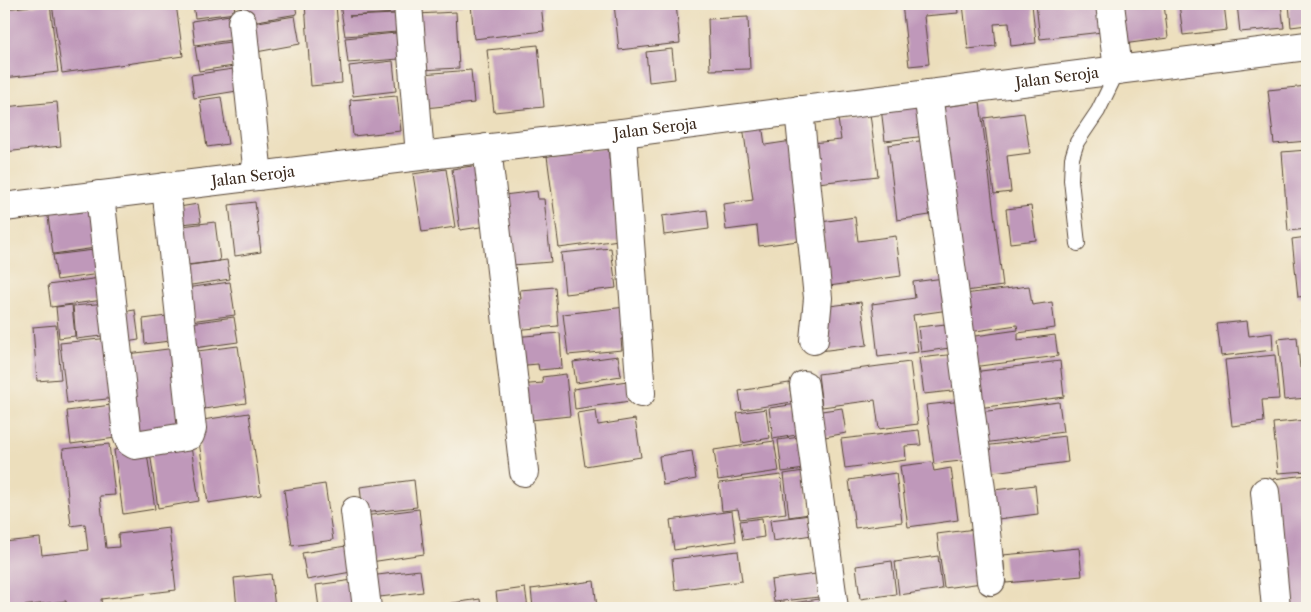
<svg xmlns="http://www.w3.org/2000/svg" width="1311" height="612" font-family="'Libre Caslon Text',serif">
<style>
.building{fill:#bf98ba}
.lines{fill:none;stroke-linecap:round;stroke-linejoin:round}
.service-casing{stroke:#564536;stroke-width:16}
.minor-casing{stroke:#564536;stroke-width:30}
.service{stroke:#fff;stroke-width:14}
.minor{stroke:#fff;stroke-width:28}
.labels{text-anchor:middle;stroke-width:4.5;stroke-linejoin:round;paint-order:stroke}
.street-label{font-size:15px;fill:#3b2a1e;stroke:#f7f3e8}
</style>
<rect width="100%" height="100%" fill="#f7f3e8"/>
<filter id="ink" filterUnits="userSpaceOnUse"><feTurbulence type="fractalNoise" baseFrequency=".02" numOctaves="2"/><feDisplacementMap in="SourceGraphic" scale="10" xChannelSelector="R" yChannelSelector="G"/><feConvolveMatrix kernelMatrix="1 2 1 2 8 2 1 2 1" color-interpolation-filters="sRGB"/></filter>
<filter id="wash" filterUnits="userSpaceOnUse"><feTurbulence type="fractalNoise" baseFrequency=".0096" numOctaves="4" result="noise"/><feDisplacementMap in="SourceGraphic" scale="20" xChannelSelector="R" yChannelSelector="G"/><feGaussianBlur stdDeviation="1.12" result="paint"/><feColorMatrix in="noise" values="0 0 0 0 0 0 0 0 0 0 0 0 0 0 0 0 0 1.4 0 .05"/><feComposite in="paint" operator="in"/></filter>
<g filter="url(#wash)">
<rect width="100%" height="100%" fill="#ecdebc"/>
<g id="blocks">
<g class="building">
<path d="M50,4L58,72L4,78V9Z"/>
<path d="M52,4H176L183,56L62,73Z"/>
<path d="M193,4H234L235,13L195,18Z"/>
<path d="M242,4H295L297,14L246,23Z"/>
<path d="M305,4H336L342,83L311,86Z"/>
<path d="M340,4H395L396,13L349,16L395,14L397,32L345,36Z"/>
<path d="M415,4H462V7L415,9Z"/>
<path d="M471,4H541L544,31L474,39Z"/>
<path d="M614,4H676L680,43L619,50Z"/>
<path d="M902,4H957L958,13L924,16L929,64L909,66Z"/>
<path d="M963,4H1032L1036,43L1011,46L1009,23L994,24L996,46L968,49Z"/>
<path d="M1036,4H1099L1102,32L1040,39Z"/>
<path d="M1118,4H1164L1168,38L1123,44Z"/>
<path d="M1179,4H1224L1227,30L1183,35Z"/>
<path d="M1237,4H1281L1284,28L1240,32Z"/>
<path d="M1289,4H1306L1307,25L1291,27Z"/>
<path d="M456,12L459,68L421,70L417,14Z"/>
<path d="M236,14L239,39L195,45L192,21Z"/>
<path d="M295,16L300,44L251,53L246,24Z"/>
<path d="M748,17L750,69L710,70L708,19Z"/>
<path d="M396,33L399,59L348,63L345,38Z"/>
<path d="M237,41L241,65L199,71L195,47Z"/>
<path d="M538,45L544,107L494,112L487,50Z"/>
<path d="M672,49L675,79L649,82L646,52Z"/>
<path d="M393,61L396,91L353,96L349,66Z"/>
<path d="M240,68L243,90L194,98L191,75Z"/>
<path d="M471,70L474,103L425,108L422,74Z"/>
<path d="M1307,86V141L1274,144L1268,90Z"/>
<path d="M397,96L401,131L353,136L350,100Z"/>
<path d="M221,97L228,144L207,147L200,100Z"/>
<path d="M57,102L61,146L4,152V107Z"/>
<path d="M921,102L926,136L885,141L881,108Z"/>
<path d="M980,102L1003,286L958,292L935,108Z"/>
<path d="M1024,113L1030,153L1007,156L1011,192L994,194L984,118Z"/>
<path d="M870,114L878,176L818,183L812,143L841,140L838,119Z"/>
<path d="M762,124L765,145L792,141L806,240L759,246L757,226L726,230L723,204L753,200L743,126Z"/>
<path d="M927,140L936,214L897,220L888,145Z"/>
<path d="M608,148L619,240L559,248L547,156Z"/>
<path d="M1307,150V229L1288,231L1282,152Z"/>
<path d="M479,165L487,226L460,230L452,169Z"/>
<path d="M446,169L455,227L422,232L413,174Z"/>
<path d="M537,191L538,199H544L551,262L512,265L504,195Z"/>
<path d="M96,202L102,247L53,254L47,209Z"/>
<path d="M255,202L261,252L235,256L229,205Z"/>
<path d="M198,204L201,222L181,224L179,207Z"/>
<path d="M1031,206L1036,240L1010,243L1006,209Z"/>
<path d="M707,210L709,229L664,235L662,216Z"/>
<path d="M855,217L858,241L896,236L901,276L829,286L821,222Z"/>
<path d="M215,222L220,261L187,265L182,226Z"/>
<path d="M1307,237V296L1298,297L1292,239Z"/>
<path d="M611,248L616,288L565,294L561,253Z"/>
<path d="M102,249L106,273L57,280L53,255Z"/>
<path d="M227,260L230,279L179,287L176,267Z"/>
<path d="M100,278L103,300L51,307L48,285Z"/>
<path d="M944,278L949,310L913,315L918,352L878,357L872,304L915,298L913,282Z"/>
<path d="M230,282L235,315L183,322L178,289Z"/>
<path d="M1029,286L1032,305L1052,302L1055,328L1018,333V340L1055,335L1058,356L972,367L968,337L1018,330L1017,325L969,332L964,294Z"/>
<path d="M555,287L558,326L514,330L511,299H521L520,290Z"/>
<path d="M861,302L867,345L820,351L822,307Z"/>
<path d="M107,303L110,335L76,339L73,306Z"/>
<path d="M72,305L75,336L59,338L56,307Z"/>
<path d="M626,307L629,338L621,339L622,350L568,355L563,314Z"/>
<path d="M135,310L139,340L119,343L115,313Z"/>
<path d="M175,315L178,340L145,344L143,319Z"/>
<path d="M234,317L238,342L187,349L183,324Z"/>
<path d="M1302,319H1307V363H1306Z"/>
<path d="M1247,321L1249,336L1272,333L1273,350L1221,356L1217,324Z"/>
<path d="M946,324L950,348L921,352L918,327Z"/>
<path d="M56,325L61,379L37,381L33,327Z"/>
<path d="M560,333L562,368L539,370L538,364L515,366L513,337Z"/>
<path d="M1297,337L1300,368L1307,367V398L1284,400L1278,339Z"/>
<path d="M110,338L117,398L67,403L60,343Z"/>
<path d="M238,346L246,403L197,410L189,352Z"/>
<path d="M176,348L186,430L130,437L120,355Z"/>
<path d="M957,354L961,390L924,394L919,358Z"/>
<path d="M1275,355L1279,399L1262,400L1264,422L1232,426L1225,360Z"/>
<path d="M618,356L621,376L576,383L573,362Z"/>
<path d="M1060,361L1064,397L978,408L973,372Z"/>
<path d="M910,362L918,424L879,429L875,400L822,407L818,374Z"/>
<path d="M566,374L570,416L521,421L517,385L543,383L542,377Z"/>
<path d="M627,381L630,401L575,409L573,389Z"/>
<path d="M789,383L792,402L742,410L739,391Z"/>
<path d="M963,401L970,460L934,464L926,405Z"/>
<path d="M1059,402L1063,432L984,443L980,412Z"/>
<path d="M118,404L123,437L71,444L67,411Z"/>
<path d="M797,404L802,434L773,439L769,408Z"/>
<path d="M842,408L846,433L820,438L815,412Z"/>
<path d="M766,409L770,438L742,443L737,413Z"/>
<path d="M596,410L598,425L635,419L641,457L585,466L577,413Z"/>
<path d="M249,413L261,495L208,503L196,421Z"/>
<path d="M1307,420V471L1278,473L1273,423Z"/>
<path d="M919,430L921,445L905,446L906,460L845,468L841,439Z"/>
<path d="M1065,436L1068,462L986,473L983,446Z"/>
<path d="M800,437L805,469L782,472L778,440Z"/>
<path d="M190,439L199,501L158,508L149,445Z"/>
<path d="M774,441L779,471L718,480L714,450Z"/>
<path d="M109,444L115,495L100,496L106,548L119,547L118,534L169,528L176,590L101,599L102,608H67L66,601L4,608V542L40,538L42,555L88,550L85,524L71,526L63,449Z"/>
<path d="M146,446L155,509L123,514L114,450Z"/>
<path d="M692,451L696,479L663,485L659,456Z"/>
<path d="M932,462L934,471L951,468L958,520L908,527L900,466Z"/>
<path d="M804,471L809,514L789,517L784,474Z"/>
<path d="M896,473L902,522L855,528L849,480Z"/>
<path d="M781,475L786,513L740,519L738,509L722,511L719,483Z"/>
<path d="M1307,475V608H1287L1273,479Z"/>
<path d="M414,480L417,507L363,513L360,487Z"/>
<path d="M325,484L333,540L292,546L284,490Z"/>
<path d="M1035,485L1038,514L990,520L986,491Z"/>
<path d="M419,509L424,554L364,563V516Z"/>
<path d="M732,511L736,541L674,550L670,520Z"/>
<path d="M810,515L812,535L773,541L770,520Z"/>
<path d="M762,518L764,537L743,540L740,521Z"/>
<path d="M975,529L982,583L944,588L937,534Z"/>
<path d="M346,546L351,572L307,580L302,553Z"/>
<path d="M1079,548L1082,576L1006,583L1003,555Z"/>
<path d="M738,551L742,581L675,590L672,559Z"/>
<path d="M938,556L942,589L899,595L895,562Z"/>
<path d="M892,561L896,594L860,599L856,566Z"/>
<path d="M420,570L423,592L371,598L369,576Z"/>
<path d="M271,574L275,608H237L234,578Z"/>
<path d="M816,574L819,597L774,602L771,580Z"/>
<path d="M353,580L357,608H319L316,585Z"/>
<path d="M594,581L597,608H533L531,589Z"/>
<path d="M525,588L528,608H498L496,592Z"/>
<path d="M480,599L481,608H433V606Z"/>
<path d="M819,599L820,608H786V604Z"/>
<path d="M784,603V608H766L765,605Z"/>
<path d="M312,605L313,608H296L295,607Z"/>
</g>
</g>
</g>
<g filter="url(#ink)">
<use href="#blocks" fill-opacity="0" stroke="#564536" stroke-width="1"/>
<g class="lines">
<g class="service-casing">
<path id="service" d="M1078,244L1071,180L1072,158L1077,142L1098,111L1118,70"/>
</g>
<g class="minor-casing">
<g id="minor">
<path d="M408,4L420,156"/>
<path d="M1110,4L1118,70"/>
<path d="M242,22L258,176"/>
<path d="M928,94L983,504L991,581"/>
<path d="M799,110L818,298L814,340"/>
<path d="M622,133L641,393"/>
<path d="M487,148L524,472"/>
<path d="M100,195L127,435L130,442L135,445L185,437L190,435L192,429L166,187"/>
<path id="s1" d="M4,207L420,156L622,133L1307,46"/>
<path d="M804,385L834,608"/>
<path d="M1265,492L1276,608"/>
<path d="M355,511L367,608"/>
</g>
</g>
<use href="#service" class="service"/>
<use href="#minor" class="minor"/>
</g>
</g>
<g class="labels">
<g class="street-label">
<text dy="5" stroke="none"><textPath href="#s1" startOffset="1061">Jalan Seroja</textPath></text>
<text dy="5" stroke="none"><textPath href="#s1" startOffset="656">Jalan Seroja</textPath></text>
<text dy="5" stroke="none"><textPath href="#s1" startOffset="251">Jalan Seroja</textPath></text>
</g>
</g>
<rect width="1311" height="612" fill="none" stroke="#f7f3e8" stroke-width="20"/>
</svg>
